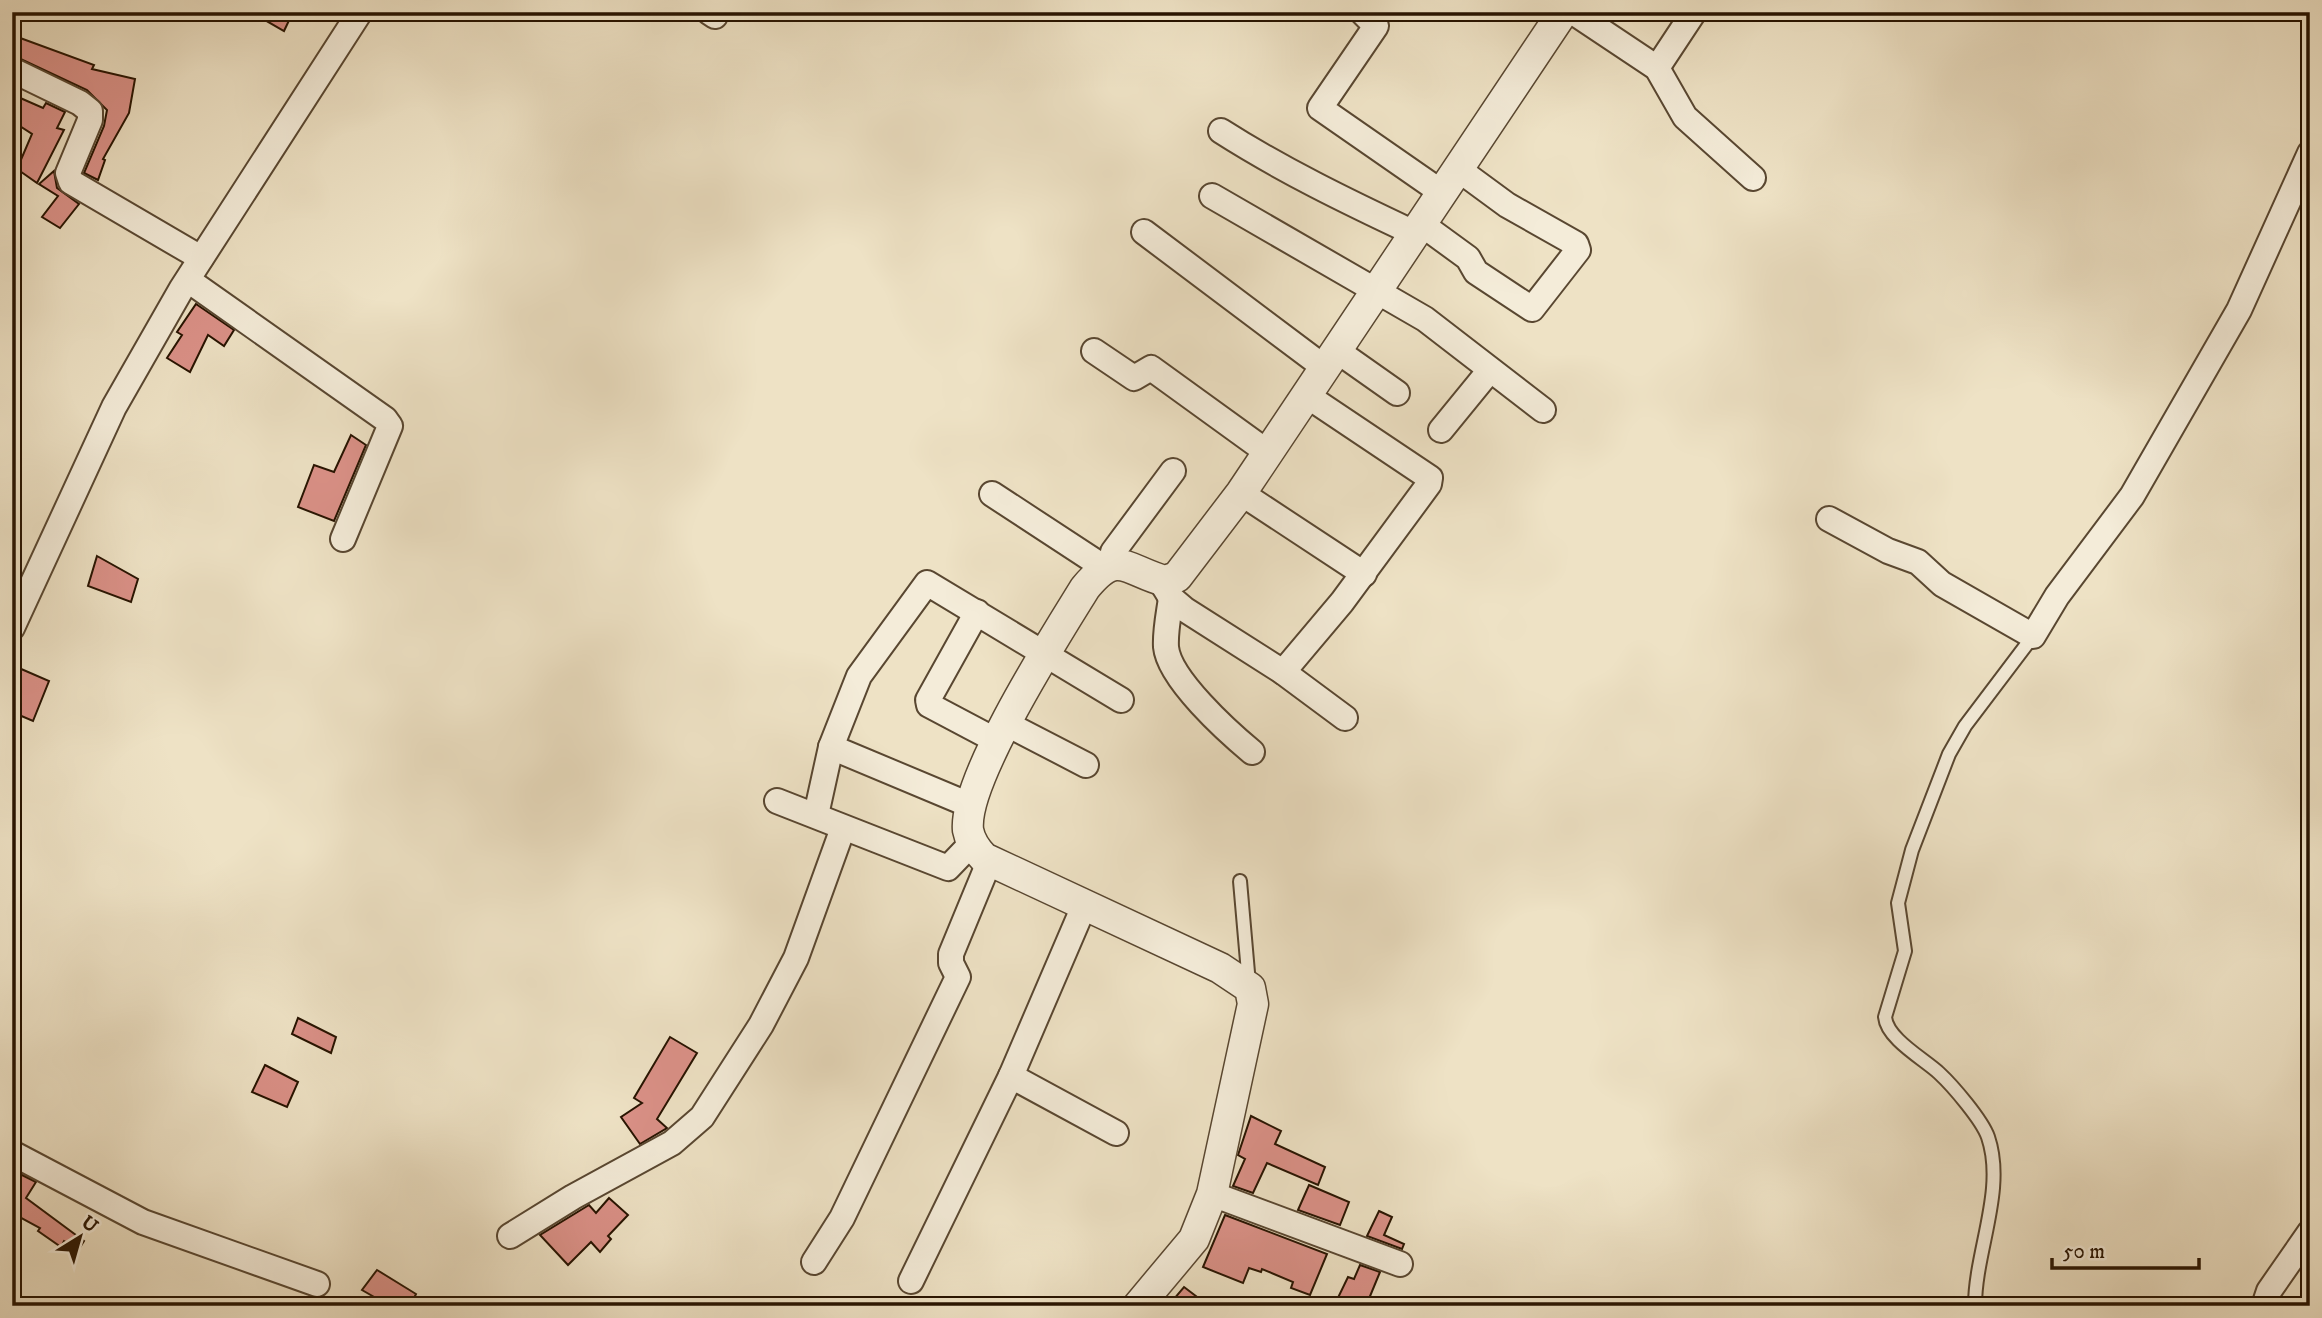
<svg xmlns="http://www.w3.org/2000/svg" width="2322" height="1318" font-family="'IM FELL DW Pica',serif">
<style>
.building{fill:#db9188;stroke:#271300;stroke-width:2}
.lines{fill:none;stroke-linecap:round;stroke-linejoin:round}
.service-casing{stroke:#594731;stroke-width:16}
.minor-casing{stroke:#594731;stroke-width:28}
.tertiary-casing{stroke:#594731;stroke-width:33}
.service{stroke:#f4ecd9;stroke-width:12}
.minor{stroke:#f4ecd9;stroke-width:24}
.tertiary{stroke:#f4ecd9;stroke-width:30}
</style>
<rect width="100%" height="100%" fill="#eee2c5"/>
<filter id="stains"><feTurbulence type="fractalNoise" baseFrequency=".00286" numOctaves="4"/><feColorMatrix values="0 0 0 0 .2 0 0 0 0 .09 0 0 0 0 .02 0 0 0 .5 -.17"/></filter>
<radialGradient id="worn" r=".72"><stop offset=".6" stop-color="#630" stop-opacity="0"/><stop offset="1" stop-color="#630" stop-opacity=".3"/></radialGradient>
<g class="building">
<path d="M251,12H293L284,31Z"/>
<path d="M12,35L94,65L92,69L135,79L129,113L103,159L105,160L98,180L84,173L104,126L107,110L87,90L12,55Z"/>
<path d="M18,97L43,108L46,103L65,112L57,128L64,130L37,183L17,169L32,134L12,121V105Z"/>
<path d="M54,171L57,188L79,204L60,228L42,217L58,196L39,184Z"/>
<path d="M196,304L234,330L224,346L208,335L190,372L167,358L182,335L177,332Z"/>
<path d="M351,435L366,445L334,521L298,507L314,465L334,472Z"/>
<path d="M97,556L138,579L131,602L88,586Z"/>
<path d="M12,665L49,681L33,721L12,712Z"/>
<path d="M298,1018L336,1037L331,1053L292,1034Z"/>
<path d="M670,1037L697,1053L657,1119L667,1128L640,1144L621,1117L642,1103L634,1098Z"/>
<path d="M265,1065L298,1082L287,1107L252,1092Z"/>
<path d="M1251,1116L1281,1131L1275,1144L1325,1167L1318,1185L1267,1163L1253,1193L1233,1186L1245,1159L1238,1155Z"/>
<path d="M12,1170L36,1182L26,1198L84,1241L79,1249L64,1241L61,1247L38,1231L40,1228L16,1215L12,1222Z"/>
<path d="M1309,1185L1349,1202L1340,1225L1298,1210Z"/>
<path d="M609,1198L628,1215L608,1236L611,1239L600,1252L591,1242L568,1265L540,1235L589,1205L596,1213Z"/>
<path d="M1379,1211L1392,1217L1384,1235L1404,1244L1402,1249L1367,1236Z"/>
<path d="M1225,1215L1327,1254L1310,1295L1291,1288L1293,1282L1262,1269L1261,1272L1249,1268L1243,1283L1203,1267Z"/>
<path d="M1360,1265L1380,1272L1366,1306H1334L1348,1277L1354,1279Z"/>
<path d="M377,1270L416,1294L410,1306H390L362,1290Z"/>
<path d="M1184,1287L1209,1306H1168Z"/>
</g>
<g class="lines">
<g class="service-casing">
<g id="service">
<path d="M1240,881L1249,984"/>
<path d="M1975,1306C1975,1251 2006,1190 1988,1137C1982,1120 1953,1086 1939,1073C1924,1059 1887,1039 1885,1017L1905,951L1898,903L1912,850L1949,754L1965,726L2033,636"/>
</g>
</g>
<g class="minor-casing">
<g id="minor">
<path d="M709,12L715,16"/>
<path d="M1362,12L1376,26L1320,108L1441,192"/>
<path d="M1573,12L1657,68L1685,117L1753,178"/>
<path d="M1657,68L1694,12"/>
<path d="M12,70L80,103L90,111V120L68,173L71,182L201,258"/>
<path d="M1221,131C1282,170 1348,202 1414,233"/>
<path d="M1212,196L1425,319L1543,410"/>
<path d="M1420,223L1468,258L1476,272L1532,309L1578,250L1576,244L1507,205L1458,169"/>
<path d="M1144,232L1325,368"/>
<path d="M188,280L385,419L390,426L343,539"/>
<path d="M1336,350L1397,393"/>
<path d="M1094,351L1134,378L1151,368L1267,452"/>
<path d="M1441,430L1490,370"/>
<path d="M1241,493L1364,574"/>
<path d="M992,494L1105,568"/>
<path d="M1829,519L1888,551L1918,562L1942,584L2033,636L2057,596L2132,496L2239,310L2310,153"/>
<path d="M1111,564L1113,552L1173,471"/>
<path d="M1160,580L1171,598L1184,609L1283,672L1345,718"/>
<path d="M1171,598C1169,613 1165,631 1166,647C1169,679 1228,732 1252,752"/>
<path d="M977,612L928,700L929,705L997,741"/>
<path d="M12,628L114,407L182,288L360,12"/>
<path d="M1283,672L1342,602L1429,484L1430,478L1306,395"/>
<path d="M1007,724L1086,765"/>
<path d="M831,747L972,806"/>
<path d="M777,801L948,868L972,843"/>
<path d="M816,815L831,747L859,676L927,583L1121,700"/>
<path d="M1011,1076L1116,1133"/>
<path d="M12,1153L143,1222L317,1284"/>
<path d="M1212,1194L1400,1264"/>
<path d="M510,1236L573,1197L672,1143L702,1117L761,1025L796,958L843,828"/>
<path d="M814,1262L842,1218L958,977L951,963V954L989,862"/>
<path d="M911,1281L1011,1076L1084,906"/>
<path d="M2264,1306L2269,1291L2310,1232"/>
</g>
</g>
<g class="tertiary-casing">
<path id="tertiary" d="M1138,1306L1194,1239L1212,1194L1253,1004L1250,988L1220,968L984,858C976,850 970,841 968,830C963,780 1056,635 1085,588C1118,548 1125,570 1165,581L1177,577L1241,493L1563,12"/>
</g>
<use href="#service" class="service"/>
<use href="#minor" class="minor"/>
<use href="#tertiary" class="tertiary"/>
</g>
<rect width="2322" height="1318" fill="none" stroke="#eee2c5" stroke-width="42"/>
<rect x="14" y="14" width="2294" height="1290" fill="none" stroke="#271300" stroke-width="3.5"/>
<rect x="21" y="21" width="2280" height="1276" fill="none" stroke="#271300" stroke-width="2"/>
<g transform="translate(80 1237) rotate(37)" stroke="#f4ecd9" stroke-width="5" paint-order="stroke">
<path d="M0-5L12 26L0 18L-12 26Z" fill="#271300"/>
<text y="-10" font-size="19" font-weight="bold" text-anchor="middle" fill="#271300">U</text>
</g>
<path d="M2052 1258v10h147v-10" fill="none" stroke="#271300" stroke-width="3.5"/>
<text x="2063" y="1258" font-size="21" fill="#271300" stroke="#f4ecd9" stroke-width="5" paint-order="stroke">50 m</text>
<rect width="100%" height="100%" filter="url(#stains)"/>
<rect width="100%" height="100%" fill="url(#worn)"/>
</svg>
